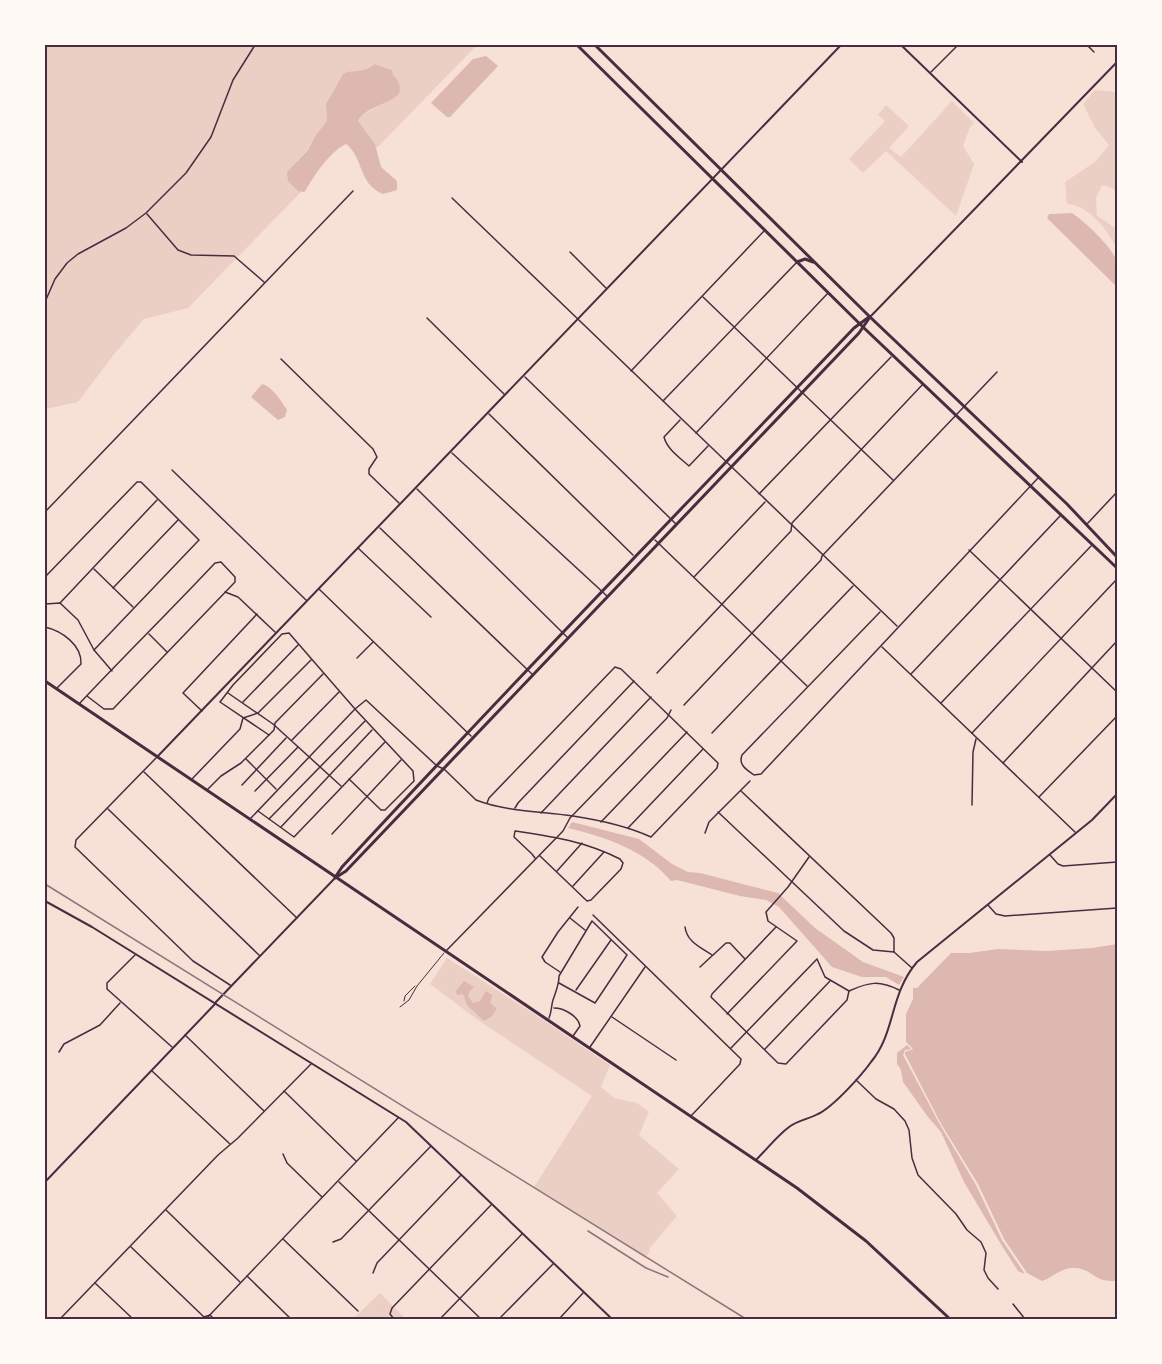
<svg xmlns="http://www.w3.org/2000/svg" width="1162" height="1364" font-family="'PT Sans Narrow',sans-serif">
<style>
.green{fill:#ebcfc5}
.water{fill:#dcb8b0}
.lines{fill:none;stroke-linecap:round;stroke-linejoin:round}
.service{stroke:#4a2c40;stroke-width:1}
.minor{stroke:#4a2c40;stroke-width:1.5}
.tertiary{stroke:#4a2c40;stroke-width:2}
.secondary{stroke:#4a2c40;stroke-width:2}
.primary{stroke:#4a2c40;stroke-width:3}
.rail{stroke:#8f747c;stroke-width:1.5}
.neatline{fill:none;stroke:#4a2c40;stroke-width:2}
</style>
<rect width="100%" height="100%" fill="#f7e1d7"/>
<g class="green">
<path d="M45,45H477L377,148L358,121L362,115L396,97C397,74 395,73 374,64C364,73 354,70 343,74L326,104L327,121C319,130 316,140 308,149C298,162 290,164 288,181L301,192L188,308L144,319L115,353L78,402L45,409Z"/>
<path d="M1095,90L1117,92V197L1114,189L1102,185L1096,198L1097,216L1117,229V243L1115,245C1106,228 1088,205 1067,204L1065,182L1095,162L1109,145L1095,128L1083,104Z"/>
<path d="M952,101L974,123L970,127L963,146L974,164L956,216L886,151L863,173L849,159L885,121L878,115L886,105L909,126L889,148L901,157Z"/>
<path d="M447,958L530,1011L610,1065L601,1087L614,1098L637,1103L649,1112L639,1135L679,1169L657,1193L677,1216L649,1249L650,1251L645,1258L534,1187L592,1096L478,1020L430,984Z"/>
<path d="M380,1293L406,1319H353Z"/>
</g>
<g class="water">
<path d="M486,56L498,66L450,117H447L431,103L473,59Z"/>
<path d="M374,64L392,70L393,75C399,81 401,86 399,94C388,105 365,107 358,121L375,144L381,167L397,181V190L383,194C358,184 364,158 346,144C331,151 314,175 306,190L304,192L298,191L288,181L287,172L308,150L316,135L327,121L326,104L343,74C351,69 364,74 374,64Z"/>
<path d="M1072,213C1084,221 1114,248 1117,263C1118,270 1117,280 1117,287L1047,218L1049,214Z"/>
<path d="M262,384C273,387 281,401 287,410L285,417L278,420L251,397Z"/>
<path d="M572,822L639,839L672,864L688,872L700,873L778,893L815,928L863,962L904,977L899,985L886,977H862L832,967L779,907L766,900L740,896L677,880L671,881C645,850 605,837 568,828Z"/>
<path d="M1117,944V1281C1113,1281 1107,1281 1103,1280C1091,1276 1087,1267 1072,1268C1061,1268 1052,1278 1042,1281L1027,1273L1004,1239L978,1184L940,1122L905,1054V1052L913,1049L906,1042V1014L913,999V988H917L951,953H969L998,949L1046,951L1092,948Z"/>
<path d="M464,981L474,987L470,991L468,996L473,1003L480,1001L486,991L492,995L490,1003L496,1008V1010L491,1017L484,1021L467,1005L463,994L457,995L456,991Z"/>
<path d="M907,1045L911,1049L905,1050L903,1055L939,1123L976,1185L1002,1240L1025,1274L1018,1271L1002,1246L964,1182L941,1132L928,1117L903,1082L901,1070L897,1064V1053Z"/>
</g>
<g class="lines">
<g class="service">
<path d="M404,1001L405,996L415,986"/>
<path d="M400,1007L409,1000L417,986L444,953"/>
</g>
<g class="minor">
<path d="M1087,45L1094,52"/>
<path d="M931,72L958,45"/>
<path d="M452,198L897,626"/>
<path d="M147,214L178,250L191,255L234,256L264,282"/>
<path d="M570,252L606,288"/>
<path d="M703,297L893,480"/>
<path d="M45,302L55,279L67,263L78,254L126,228L146,213L186,173L211,137L233,80L255,45"/>
<path d="M427,318L504,394"/>
<path d="M281,359L373,449L377,457L369,469V474L399,503"/>
<path d="M631,371L764,231"/>
<path d="M525,377L676,524"/>
<path d="M663,401L797,262"/>
<path d="M489,414L633,555"/>
<path d="M680,420L664,437C667,449 679,457 689,466L708,446"/>
<path d="M696,433L828,293"/>
<path d="M452,453L607,596"/>
<path d="M172,470L306,600"/>
<path d="M417,489L567,637"/>
<path d="M759,494L891,357"/>
<path d="M45,512L353,191"/>
<path d="M1087,524L1117,492"/>
<path d="M380,528L532,674"/>
<path d="M655,540L807,686"/>
<path d="M358,548L431,617"/>
<path d="M969,550L1117,692"/>
<path d="M94,569L133,607"/>
<path d="M45,577L137,482H141L199,540L94,650"/>
<path d="M694,577L765,502"/>
<path d="M113,588L178,520"/>
<path d="M319,589L471,736"/>
<path d="M225,592L238,597L275,632"/>
<path d="M60,603L157,500"/>
<path d="M45,604L60,603L78,620L94,650L112,671"/>
<path d="M880,612L742,755C738,765 747,770 754,775L761,774L1038,478"/>
<path d="M45,627C62,631 82,645 81,664L57,688"/>
<path d="M149,634L167,652"/>
<path d="M882,647L1075,832"/>
<path d="M357,658L373,642"/>
<path d="M657,673L791,531L792,523L923,384"/>
<path d="M911,674L1060,516"/>
<path d="M228,693L273,724L341,786"/>
<path d="M243,702L298,645"/>
<path d="M941,703L1091,546"/>
<path d="M79,704C124,656 170,611 215,563L221,562L235,577V582L113,709H104L87,696"/>
<path d="M684,705L821,560L822,556L997,372"/>
<path d="M202,711L183,693L257,614"/>
<path d="M712,733L853,586"/>
<path d="M972,733L1117,579"/>
<path d="M269,735L220,702L233,685L282,634L289,633L355,709L413,771L414,781L385,810H381L349,779"/>
<path d="M292,740L339,692"/>
<path d="M156,758L76,840L75,847L193,961L230,985"/>
<path d="M246,759L276,789"/>
<path d="M1003,763L1117,641"/>
<path d="M144,772L297,918"/>
<path d="M192,779L240,729L243,718L258,713L311,660"/>
<path d="M242,785L286,738"/>
<path d="M207,790L221,776L241,763L274,730L275,723L323,674"/>
<path d="M255,791L298,747"/>
<path d="M741,791L891,933L894,938V952L912,968"/>
<path d="M1039,797L1117,716"/>
<path d="M972,805L973,752L976,739"/>
<path d="M515,808L518,803L634,681"/>
<path d="M108,809L260,956"/>
<path d="M258,811L294,837L385,742"/>
<path d="M718,812L844,931L873,950L894,952"/>
<path d="M541,813L651,697"/>
<path d="M250,819L355,709L366,700L437,766L444,769L476,800C507,812 541,811 573,816C599,820 627,826 651,837L717,768L718,763L621,669L615,667L489,798L487,803"/>
<path d="M269,819L365,721"/>
<path d="M601,822L687,732"/>
<path d="M281,827L372,730"/>
<path d="M628,828L703,749"/>
<path d="M705,833L709,822L750,781"/>
<path d="M332,834L401,760"/>
<path d="M1050,855L1058,864L1063,866L1117,862"/>
<path d="M535,858L532,854L514,837L515,831C554,837 584,841 620,859L623,863L621,869L591,900L587,901L540,856"/>
<path d="M557,871L582,843"/>
<path d="M573,886L604,852"/>
<path d="M988,905L996,914L1005,916L1117,908"/>
<path d="M593,915L741,1059L740,1064L691,1116"/>
<path d="M570,918L585,930"/>
<path d="M685,927C687,942 700,947 712,955"/>
<path d="M776,927L712,994L711,997L778,1063L786,1064L847,1000L849,991"/>
<path d="M446,951L563,831L570,818L667,718L671,710"/>
<path d="M135,955L107,983V989L172,1047"/>
<path d="M700,967L726,943H730L745,959"/>
<path d="M560,972L545,962L542,957L558,932L578,907"/>
<path d="M576,990L611,940"/>
<path d="M554,1008C564,1008 578,1016 580,1026L573,1036"/>
<path d="M727,1014L797,941L768,921L766,912L788,887L809,857"/>
<path d="M612,1017L676,1060"/>
<path d="M549,1018C552,1011 551,1006 553,1000C556,991 559,985 559,976L592,921L627,955L595,1003L559,983"/>
<path d="M185,1035L264,1111"/>
<path d="M590,1047L645,967"/>
<path d="M731,1048L817,959L825,977L849,991C869,982 879,980 899,990"/>
<path d="M765,1049L830,981"/>
<path d="M59,1052L64,1044L100,1025L120,1003"/>
<path d="M152,1071L230,1144"/>
<path d="M856,1080L876,1099L894,1109L905,1121L909,1130L912,1158L918,1175L956,1214L967,1230L981,1242L986,1253L984,1270L988,1278L998,1289"/>
<path d="M284,1091L356,1161"/>
<path d="M283,1154L287,1163L322,1197"/>
<path d="M339,1182L481,1319"/>
<path d="M166,1210L240,1282"/>
<path d="M283,1239L358,1311"/>
<path d="M333,1242L341,1239L431,1146"/>
<path d="M131,1247L204,1317L210,1315L214,1319"/>
<path d="M373,1273L377,1263L461,1175"/>
<path d="M247,1276L291,1319"/>
<path d="M95,1283L133,1319"/>
<path d="M1013,1304L1025,1319"/>
<path d="M60,1319L218,1155L238,1138L311,1064"/>
<path d="M206,1319L398,1118"/>
<path d="M394,1319L390,1314L392,1308L491,1205"/>
<path d="M440,1319L522,1234"/>
<path d="M499,1319L553,1264"/>
<path d="M559,1319L583,1293"/>
</g>
<g class="tertiary">
<path d="M901,45L1022,162"/>
<path d="M870,317L1117,62"/>
<path d="M157,757L841,45"/>
<path d="M756,1160C767,1149 777,1136 789,1127C798,1120 809,1119 818,1114C833,1107 861,1076 871,1062C896,1032 889,995 917,962L1092,820L1117,794"/>
<path d="M45,1182L215,1004"/>
</g>
<g class="secondary">
<path d="M45,901L92,927L406,1122L612,1319"/>
<path d="M215,1003L335,878"/>
</g>
<g class="primary">
<path d="M577,45L864,328L1117,568"/>
<path d="M595,45L870,317L1067,504L1117,557"/>
<path d="M797,262L805,259L813,262"/>
<path d="M45,681L797,1188L866,1241L950,1319"/>
<path d="M336,876L342,867C510,685 683,508 854,328L869,317"/>
<path d="M335,878L346,871L859,333L870,317"/>
</g>
<g class="rail">
<path d="M45,884L746,1319"/>
<path d="M588,1231L646,1268L668,1277"/>
<path d="M758,1319H759"/>
</g>
</g>
<rect width="1162" height="1364" fill="none" stroke="#fffaf5" stroke-width="93"/>
<rect x="46" y="46" width="1070" height="1272" class="neatline"/>
</svg>
